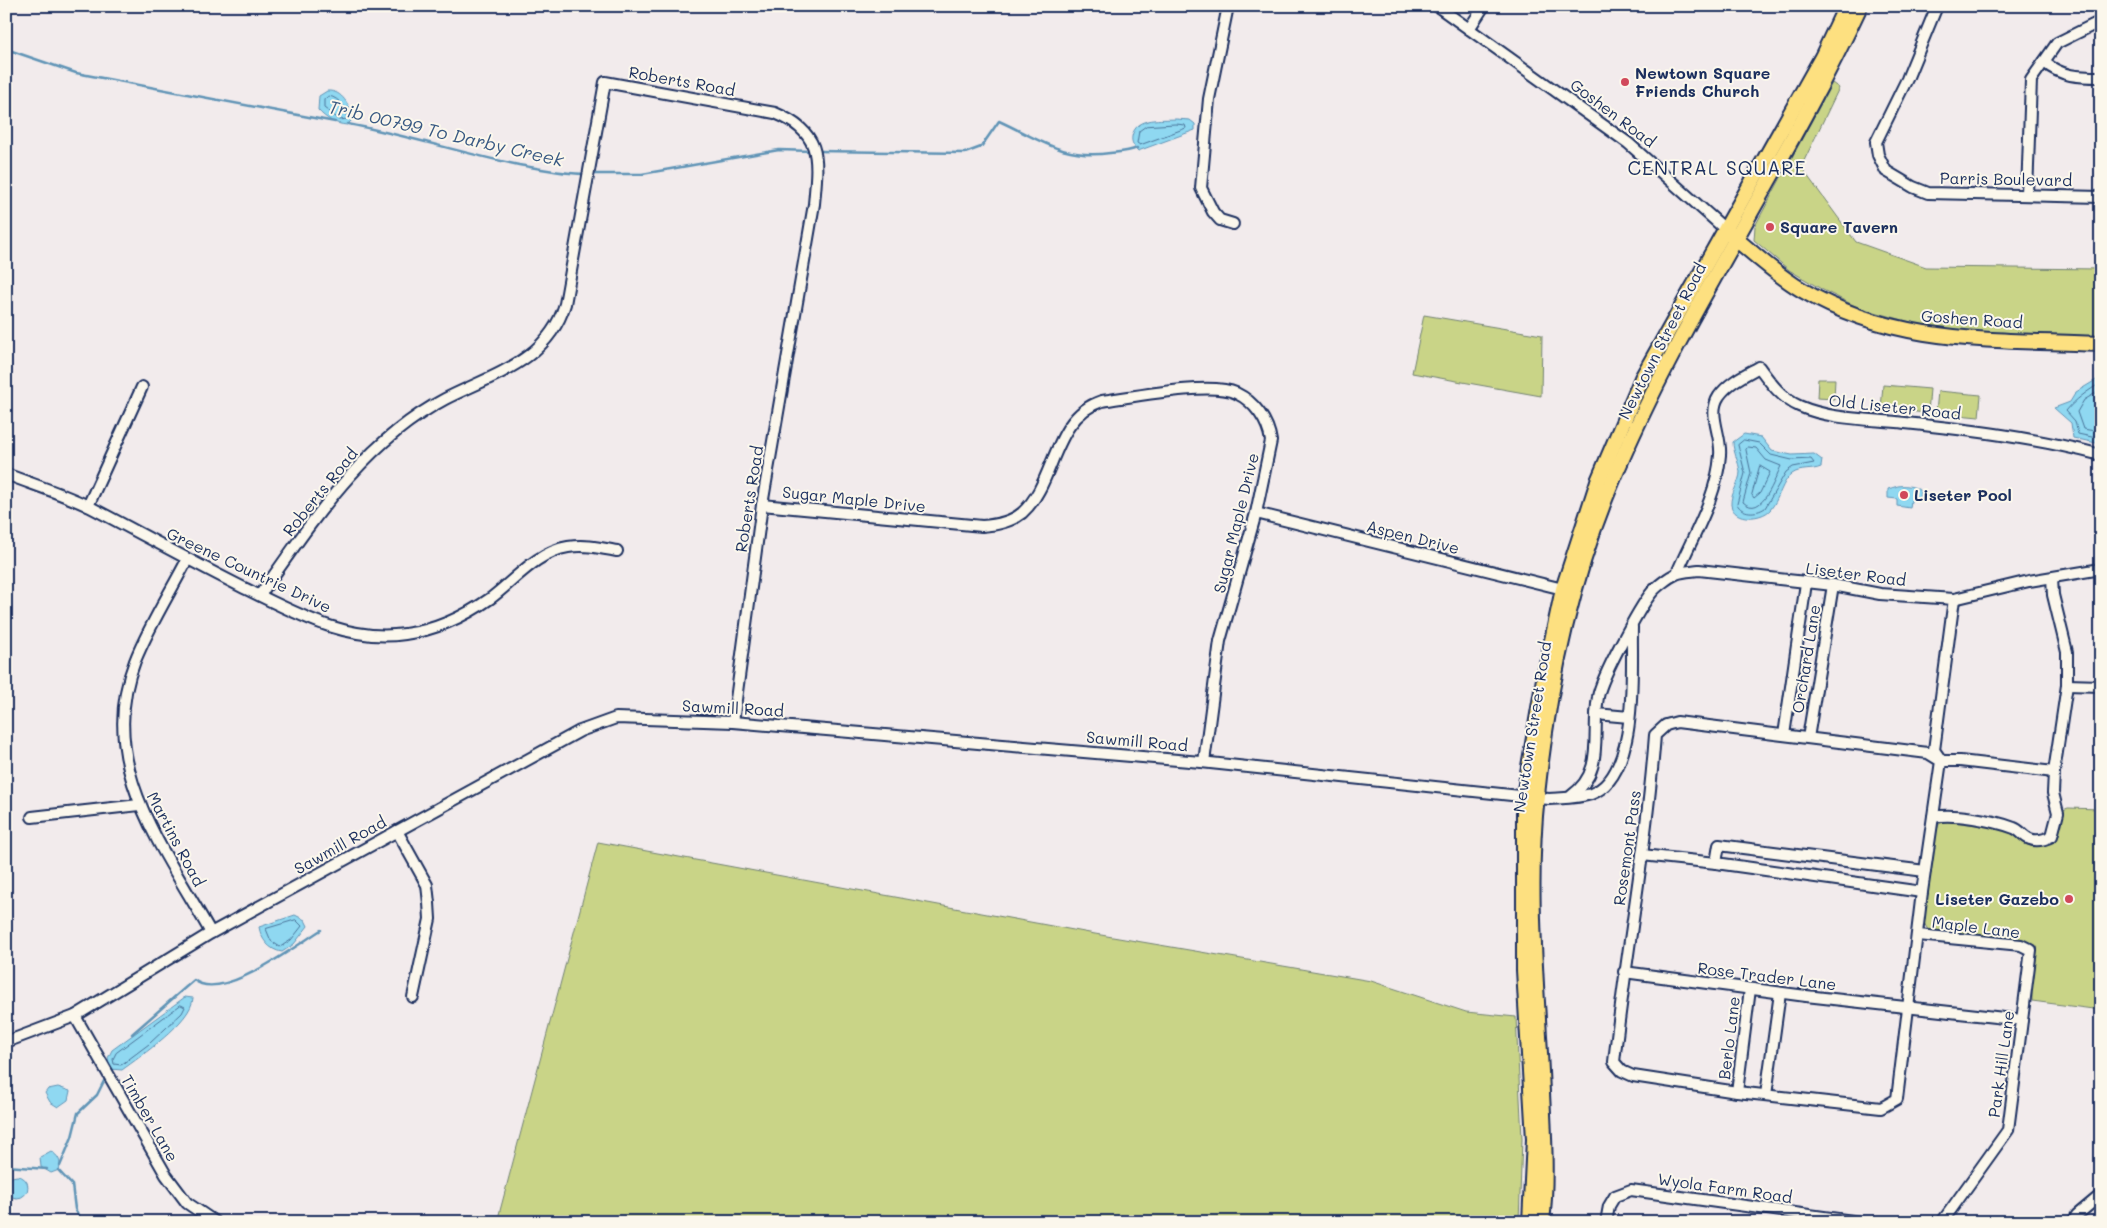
<svg xmlns="http://www.w3.org/2000/svg" width="2107" height="1228" font-family="Mali,sans-serif">
<style>
.green{fill:#c9d487;stroke:#728272}
.water{fill:#8fd8f1;stroke:#6194b6}
.lines{fill:none;stroke-linecap:round;stroke-linejoin:round}
.shore{stroke:#497399;stroke-width:1}
.stream{stroke:#6194b6;stroke-width:2.5}
.minor-casing{stroke:#1b2f5e;stroke-width:14}
.major-casing{stroke:#1b2f5e;stroke-width:18}
.minor{stroke:#fbf7ec;stroke-width:10}
.major{stroke:#fde080;stroke-width:14}
.poi-dot{fill:#d1495b;stroke:#fbf7ec;stroke-width:2}
.labels{text-anchor:middle;stroke-width:4;stroke-linejoin:round;paint-order:stroke}
.poi-label{font-size:16px;font-weight:bold;fill:#1b2f5e;stroke:#fbf7ec;text-anchor:start}
.street-label{font-size:16px;fill:#1b2f5e;stroke:#fbf7ec}
.water-label{font-size:18px;font-style:italic;fill:#385983;stroke:#fbf7ec}
.quarter-label{font-size:19px;letter-spacing:1px;fill:#1b2f5e;stroke:#fbf7ec}
</style>
<rect width="100%" height="100%" fill="#f2ebec"/>
<filter id="ink" filterUnits="userSpaceOnUse"><feTurbulence type="fractalNoise" baseFrequency=".02" numOctaves="2"/><feDisplacementMap in="SourceGraphic" scale="10" xChannelSelector="R" yChannelSelector="G"/><feConvolveMatrix kernelMatrix="1 2 1 2 8 2 1 2 1" color-interpolation-filters="sRGB"/></filter>
<g filter="url(#ink)">
<g class="green">
<path d="M1832,83L1839,88L1801,167L1856,242L1926,267L2101,269V337L1940,334L1910,322L1857,307L1823,290L1789,270L1754,240L1755,226Z"/>
<path d="M1424,315L1542,335L1541,396L1412,373Z"/>
<path d="M1818,379H1835L1834,399L1817,398Z"/>
<path d="M1883,385L1930,389L1928,413L1881,409Z"/>
<path d="M1938,391L1981,395L1979,417L1936,413Z"/>
<path d="M2068,808L2101,809V1010L2032,1001V961L2036,947L1994,938L1928,930L1923,921L1934,839L1939,824L1946,821L2002,828C2012,831 2017,838 2026,842C2050,855 2062,829 2063,810Z"/>
<path d="M598,842L1095,934L1371,981L1466,1012L1516,1017L1522,1139L1519,1222H497Z"/>
</g>
<g class="water">
<path d="M327,91C343,90 349,106 354,118L347,125C335,124 326,119 318,110L319,96Z"/>
<path d="M1176,119L1190,120L1195,124V130L1138,151C1133,145 1130,141 1133,133C1139,117 1161,120 1176,119Z"/>
<path d="M2101,377V444L2073,438L2071,423L2054,408L2070,402L2076,392Z"/>
<path d="M1744,434L1761,437L1772,451L1792,455L1814,454L1822,460L1821,467C1812,471 1800,468 1792,474C1782,481 1779,500 1770,510C1762,519 1734,522 1731,505C1730,494 1740,482 1740,472C1739,462 1733,452 1733,442Z"/>
<path d="M1898,486C1906,485 1914,486 1921,491L1920,501L1911,500L1910,508L1897,506V499L1888,498V489Z"/>
<path d="M295,915L305,920L308,926L294,944L282,952C269,950 261,939 259,927Z"/>
<path d="M185,997L193,998C192,1021 141,1056 122,1070L110,1069L108,1058L112,1050Z"/>
<path d="M58,1087L70,1091L68,1100L58,1107L50,1102L45,1093L48,1089Z"/>
<path d="M51,1151C58,1156 62,1161 59,1170L51,1173L41,1167L40,1157Z"/>
<circle cx="17" cy="1187" r="11"/>
</g>
<g class="lines">
<g class="shore">
<path d="M329,96C340,98 348,110 347,119L340,120L324,108V100Z"/>
<path d="M1176,124L1185,125L1186,128L1140,145L1137,143L1139,131L1146,126Z"/>
<path d="M2101,383C2087,391 2075,400 2066,411L2075,421L2078,434L2101,439"/>
<path d="M2101,390L2084,400L2077,412L2083,429L2101,432"/>
<path d="M1744,440L1759,443L1771,455L1792,460L1811,459L1814,463L1793,467L1786,472L1765,508C1756,514 1742,514 1737,504L1745,473L1738,445Z"/>
<path d="M1748,447L1756,448L1766,460L1781,466C1775,478 1762,520 1743,502L1751,473L1746,450Z"/>
<path d="M1760,466L1770,472L1760,493L1754,498L1752,495Z"/>
<path d="M296,920L302,926L291,940L280,947L271,941L266,929Z"/>
<path d="M181,1005L185,1007L182,1013L149,1044L121,1065L114,1064L113,1059L116,1053Z"/>
</g>
<g class="stream">
<path d="M6,49L76,73L335,122"/>
<path d="M348,124C406,135 461,153 519,165C542,169 563,174 586,174"/>
<path d="M817,151L965,153L981,147L999,121C1039,139 1063,160 1110,153C1119,152 1128,152 1137,148"/>
<path d="M592,174H642L779,150L812,151"/>
<path d="M132,1034L194,980C221,1003 295,946 321,930"/>
<path d="M6,1166L47,1169"/>
<path d="M60,1166L72,1137L78,1113L97,1095L106,1077"/>
<path d="M58,1170L72,1185L75,1209L82,1222"/>
</g>
<g class="minor-casing">
<g id="minor">
<path d="M1228,6L1209,99L1201,188L1213,212L1220,220L1233,224"/>
<path d="M1437,6L1628,143L1726,230"/>
<path d="M1937,6L1907,79L1876,142L1878,155L1886,171L1913,187L1928,193L2101,197"/>
<path d="M1469,29L1484,6"/>
<path d="M2044,62C2062,77 2078,77 2101,77"/>
<path d="M2027,194L2031,80L2057,43L2101,21"/>
<path d="M6,474C34,485 64,494 90,507C142,534 192,562 244,588C294,612 347,643 405,634C437,630 464,617 491,598C515,580 537,552 568,547C585,544 601,548 617,551"/>
<path d="M762,505L982,526C996,525 1011,522 1022,513C1056,483 1052,417 1102,401C1132,397 1211,381 1236,393C1255,402 1268,421 1271,441L1256,513L1220,641L1204,762"/>
<path d="M88,506L142,387"/>
<path d="M1256,513L1563,589"/>
<path d="M187,560C170,593 149,626 135,661C95,763 164,849 211,933"/>
<path d="M1677,573C1693,535 1717,498 1720,455C1722,435 1707,414 1719,396C1729,382 1745,375 1759,367C1770,382 1781,398 1799,406C1831,420 1870,419 1905,423C1971,430 2036,438 2101,455"/>
<path d="M260,595C312,522 363,442 445,399C492,375 548,361 565,304L605,82L775,113C823,133 818,159 814,204L762,505L733,722"/>
<path d="M2067,685L2101,686"/>
<path d="M1596,714L1629,717"/>
<path d="M1677,722L1928,753L1941,761L1922,892L1897,1099L1881,1108L1737,1092L1633,1076L1622,1071L1614,1062C1626,953 1647,844 1655,735L1666,725Z"/>
<path d="M1784,735L1806,583"/>
<path d="M1808,738L1833,585"/>
<path d="M1941,760L1934,750L1954,599"/>
<path d="M1941,761H1960L2054,772"/>
<path d="M1571,796C1606,771 1591,734 1598,697C1601,678 1639,608 1652,592C1657,586 1669,577 1676,574C1682,571 1692,571 1699,570L1833,585L1880,594L1954,599L2029,581L2101,569"/>
<path d="M32,817L139,805"/>
<path d="M1933,817C1954,813 1993,820 2014,828C2020,830 2024,837 2030,839C2037,842 2046,839 2052,836L2058,813L2053,793L2054,772L2067,685V652L2053,595L2052,579"/>
<path d="M397,831L427,885L429,903L430,919L413,997"/>
<path d="M1642,855L1716,863L1922,892"/>
<path d="M1716,863L1719,845L1925,871"/>
<path d="M1918,935L2021,945L2031,950L2008,1130L1942,1222"/>
<path d="M1624,972L1806,996L2022,1020"/>
<path d="M75,1016L166,1175L187,1203L215,1222"/>
<path d="M6,1042L75,1016L211,933L580,731L616,718L733,722L1201,762L1549,799C1563,798 1579,798 1591,794C1640,776 1631,668 1632,627"/>
<path d="M1737,1092L1750,989"/>
<path d="M1766,1095L1780,993"/>
<path d="M1606,1222L1609,1206L1615,1196L1631,1190L1860,1222"/>
<path d="M2073,1222L2077,1215L2101,1195"/>
</g>
</g>
<g class="major-casing">
<g id="major">
<path d="M1730,234C1753,253 1775,274 1802,290C1897,346 1995,339 2101,344"/>
<path d="M1530,1222L1534,1139L1524,970V796L1545,673L1563,589L1598,481L1642,378L1822,57L1846,6"/>
<path d="M1542,1222C1547,1179 1544,1136 1542,1093C1538,995 1526,893 1537,795C1548,690 1571,579 1612,482C1681,316 1785,168 1860,6"/>
</g>
</g>
<use href="#minor" class="minor"/>
<use href="#major" class="major"/>
</g>
</g>
<g class="poi-dot">
<circle cx="1625" cy="82" r="5"/>
<circle cx="1770" cy="227" r="5"/>
<circle cx="1904" cy="495" r="5"/>
<circle cx="2069" cy="899" r="5"/>
</g>
<g class="labels">
<g class="poi-label">
<text x="1635" y="79">Newtown Square<tspan x="1635" dy="18">Friends Church</tspan></text>
<text x="1780" y="233">Square Tavern</text>
<text x="1914" y="501">Liseter Pool</text>
<text x="2059" y="905" text-anchor="end">Liseter Gazebo</text>
</g>
<g class="street-label">
<text transform="translate(682 81) rotate(10)" y="6">Roberts Road</text>
<text transform="translate(1613 113) rotate(37)" y="6">Goshen Road</text>
<text transform="translate(2006 179) rotate(1)" y="6">Parris Boulevard</text>
<text transform="translate(1972 319) rotate(4)" y="6">Goshen Road</text>
<text transform="translate(1662 341) rotate(-63)" y="6">Newtown Street Road</text>
<text transform="translate(1895 407) rotate(6)" y="6">Old Liseter Road</text>
<text transform="translate(320 492) rotate(-51)" y="6">Roberts Road</text>
<text transform="translate(749 499) rotate(-81)" y="6">Roberts Road</text>
<text transform="translate(854 499) rotate(6)" y="6">Sugar Maple Drive</text>
<text transform="translate(1236 523) rotate(-76)" y="6">Sugar Maple Drive</text>
<text transform="translate(1413 537) rotate(14)" y="6">Aspen Drive</text>
<text transform="translate(249 570) rotate(25)" y="6">Greene Countrie Drive</text>
<text transform="translate(1856 574) rotate(7)" y="6">Liseter Road</text>
<text transform="translate(1806 659) rotate(-81)" y="6">Orchard Lane</text>
<text transform="translate(733 708) rotate(3)" y="6">Sawmill Road</text>
<text transform="translate(1532 727) rotate(-81)" y="6">Newtown Street Road</text>
<text transform="translate(1137 741) rotate(5)" y="6">Sawmill Road</text>
<text transform="translate(176 839) rotate(62)" y="6">Martins Road</text>
<text transform="translate(340 845) rotate(-29)" y="6">Sawmill Road</text>
<text transform="translate(1627 848) rotate(-82)" y="6">Rosemont Pass</text>
<text transform="translate(1976 927) rotate(7)" y="6">Maple Lane</text>
<text transform="translate(1767 976) rotate(7)" y="6">Rose Trader Lane</text>
<text transform="translate(1729 1038) rotate(-83)" y="6">Berlo Lane</text>
<text transform="translate(2001 1064) rotate(-82)" y="6">Park Hill Lane</text>
<text transform="translate(150 1118) rotate(60)" y="6">Timber Lane</text>
<text transform="translate(1725 1188) rotate(8)" y="6">Wyola Farm Road</text>
</g>
<g class="water-label">
<text transform="translate(446 134) rotate(13)" y="6">Trib 00799 To Darby Creek</text>
</g>
<g class="quarter-label">
<text x="1717" y="175">CENTRAL SQUARE</text>
</g>
</g>
<rect width="2107" height="1228" fill="none" stroke="#fbf7ec" stroke-width="25"/>
<rect x="12" y="12" width="2082" height="1203" fill="none" stroke="#1b2f5e" stroke-width="2" filter="url(#ink)"/>
</svg>
